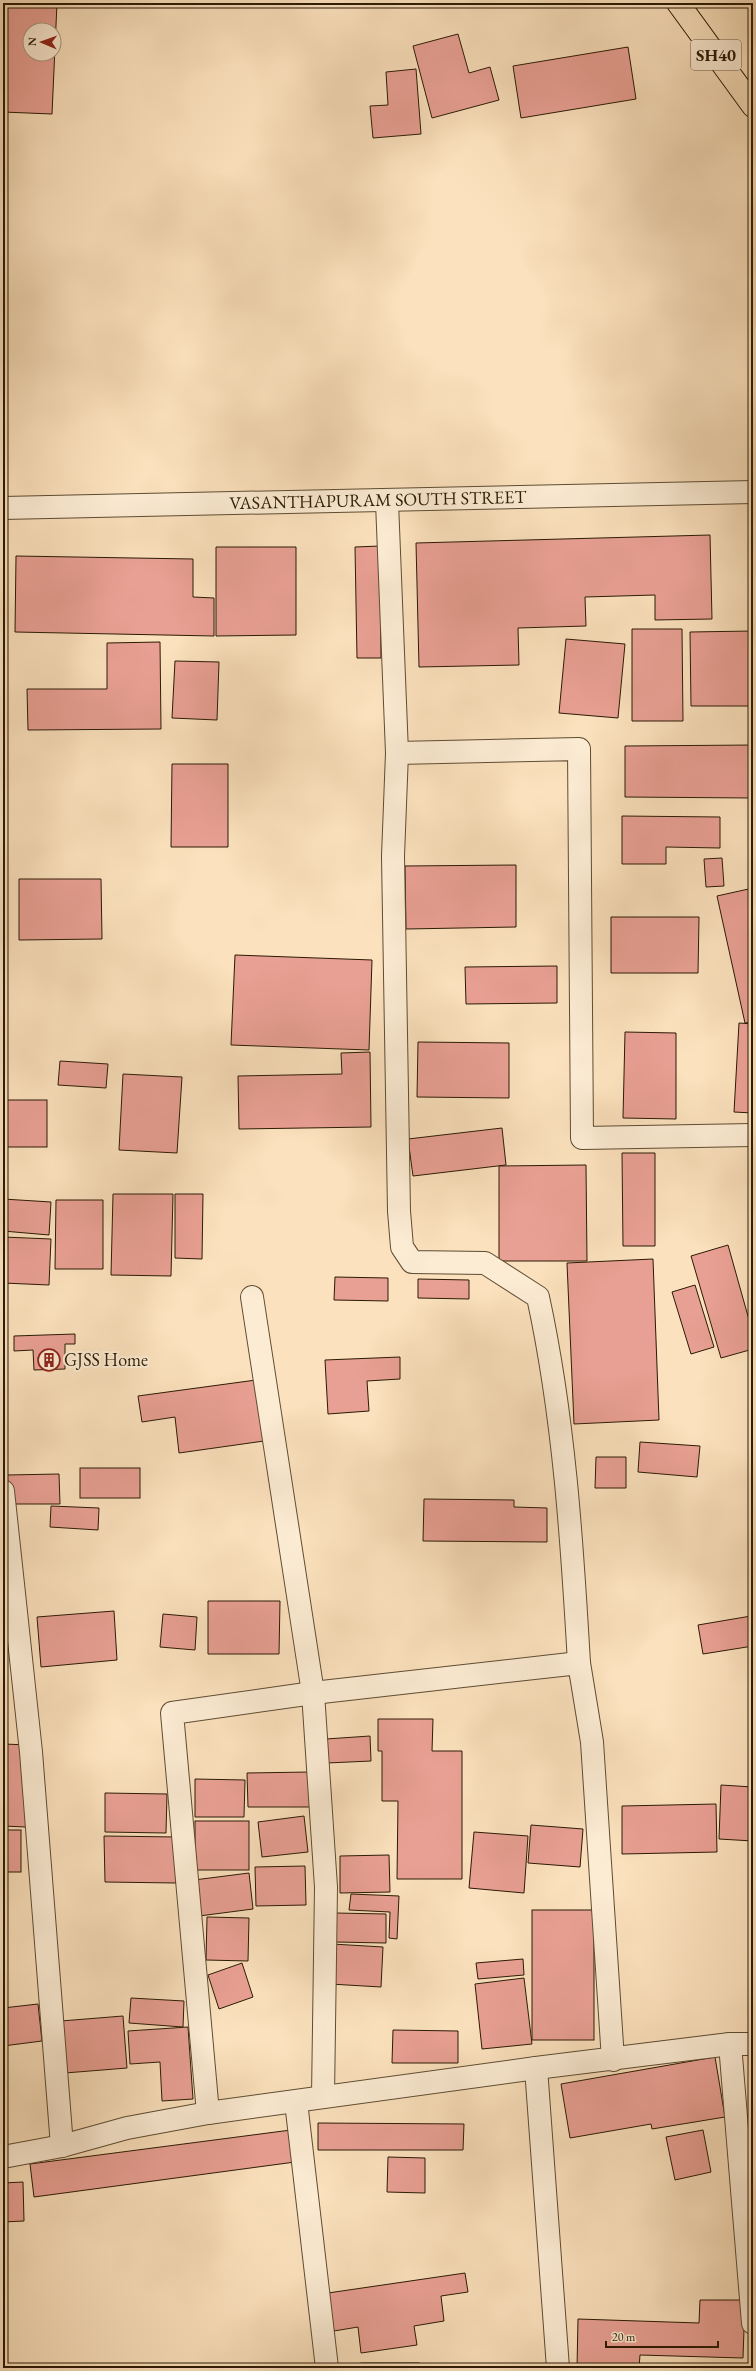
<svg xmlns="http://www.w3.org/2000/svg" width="756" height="2371" font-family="'EB Garamond',serif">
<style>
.building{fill:#e9a094;stroke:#2a1a04;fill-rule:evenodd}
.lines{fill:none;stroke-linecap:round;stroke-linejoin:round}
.street-casing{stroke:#5e4c32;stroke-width:24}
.primary-casing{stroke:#2a1a04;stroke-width:24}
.street{stroke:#fcecd4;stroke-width:22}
.primary{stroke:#fbe1bd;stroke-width:22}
.labels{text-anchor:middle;stroke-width:4;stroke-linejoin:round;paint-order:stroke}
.shield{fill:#fcecd4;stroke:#695942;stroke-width:1}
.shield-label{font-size:17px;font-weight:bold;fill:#2a1a04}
.street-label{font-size:18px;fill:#2a1a04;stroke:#fcecd4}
.poi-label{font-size:18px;fill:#2a1a04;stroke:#fcecd4;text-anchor:start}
</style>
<rect width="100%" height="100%" fill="#fbe1bd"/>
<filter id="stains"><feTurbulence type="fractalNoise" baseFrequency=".005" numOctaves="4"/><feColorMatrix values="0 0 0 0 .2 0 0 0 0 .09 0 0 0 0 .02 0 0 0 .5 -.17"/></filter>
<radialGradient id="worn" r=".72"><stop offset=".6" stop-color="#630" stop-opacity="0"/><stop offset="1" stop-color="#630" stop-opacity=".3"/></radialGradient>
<g class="building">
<path d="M3,3H57L52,114L3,112ZM30,30H54V54H30Z"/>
<path d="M458,34L469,73L490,67L499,100L432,118L413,46Z"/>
<path d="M628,47L636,99L521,118L513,66Z"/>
<path d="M416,69L421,134L373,138L370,106L388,105L386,72Z"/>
<rect x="3" y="278" width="1" height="41"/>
<rect x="3" y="330" width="2" height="46"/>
<path d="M750,526H753V613H752Z"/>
<path d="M710,535L712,619L655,620V595L585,597L586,626L518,628L519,665L419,667L416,543Z"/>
<path d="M380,546L381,658H357L355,547Z"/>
<path d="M216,547H296V635L216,636Z"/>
<path d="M16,556L193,559V597L214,598V636L15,632Z"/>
<path d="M632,629H682L683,721H632Z"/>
<path d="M753,631V706H691L690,632Z"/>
<path d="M566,639L625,644L618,718L559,713Z"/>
<path d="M160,642L161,729L28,730L27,689H107V643Z"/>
<path d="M175,661L219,662L217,720L172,718Z"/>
<path d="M753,745V798L625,797V746Z"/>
<path d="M172,764H228V847H171Z"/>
<path d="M622,816L720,817V848L666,847V864H622Z"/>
<path d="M722,858L724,886L706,887L704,859Z"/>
<path d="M516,865V927L406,929L405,866Z"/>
<path d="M19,879H101L102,939L19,940Z"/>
<path d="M753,888V1022L745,1023L717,896Z"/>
<path d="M611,917H699L698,973H611Z"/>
<path d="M235,955L372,960L369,1050L231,1045Z"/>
<path d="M557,966V1003L466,1004L465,967Z"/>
<path d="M739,1023L753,1024V1113L734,1112Z"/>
<path d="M625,1032L676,1033V1119L623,1118Z"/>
<path d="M418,1042L509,1043V1098L417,1097Z"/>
<path d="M370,1052L371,1127L239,1129L238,1076L342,1074L341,1053Z"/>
<path d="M60,1061L108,1064L106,1088L58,1085Z"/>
<path d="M123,1074L182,1077L177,1153L119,1150Z"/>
<rect x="6" y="1100" width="41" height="47"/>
<path d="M502,1128L506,1165L413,1176L408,1139Z"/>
<path d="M622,1153H655V1246H623Z"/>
<path d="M586,1165L587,1261H499V1166Z"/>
<path d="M113,1194H173L171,1276L111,1275Z"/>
<path d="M175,1194H203L202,1259L175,1258Z"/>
<path d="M3,1199L51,1202L49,1235L3,1231Z"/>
<path d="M56,1200H103V1269H55Z"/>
<path d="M3,1237L51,1239L49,1285L3,1283Z"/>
<path d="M728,1245L753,1334V1349L721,1358L691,1256Z"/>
<path d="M653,1259L659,1420L574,1424L567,1263Z"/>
<path d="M335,1277L388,1278V1301L334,1300Z"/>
<path d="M418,1279L469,1280V1299L418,1298Z"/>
<path d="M695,1285L714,1347L691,1354L672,1292Z"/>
<path d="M75,1334V1344H65V1369L34,1370L33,1350L14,1351V1336Z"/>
<path d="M400,1357V1379L367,1381L369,1411L328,1414L325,1360Z"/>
<path d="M256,1380L264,1441L179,1453L175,1417L142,1422L138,1396Z"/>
<path d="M640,1442L700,1446L697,1477L638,1472Z"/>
<path d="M596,1457H626V1488H595Z"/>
<rect x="80" y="1468" width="60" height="30"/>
<path d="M59,1474L60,1504H7V1475Z"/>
<path d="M424,1499L514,1500V1507L547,1508V1542L423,1541Z"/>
<path d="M51,1506L99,1508L98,1530L50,1527Z"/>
<path d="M208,1601H280L279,1654H208Z"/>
<path d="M114,1611L117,1660L41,1667L37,1617Z"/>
<path d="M163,1614L197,1617L195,1650L160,1647Z"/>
<path d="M751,1616L753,1646L703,1654L698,1625Z"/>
<path d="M378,1719H433L432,1751H462V1879H397L398,1801H382V1751H378Z"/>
<path d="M370,1736L371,1761L327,1763L326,1739Z"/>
<path d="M3,1744L29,1745L26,1827L3,1826Z"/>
<path d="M310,1772V1807H248L247,1773Z"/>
<path d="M195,1779L245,1780L244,1817H195Z"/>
<path d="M721,1785L753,1787V1841L719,1839Z"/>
<path d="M105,1793L167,1794L166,1833L105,1832Z"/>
<path d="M716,1804L717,1852L622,1854V1806Z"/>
<path d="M304,1816L308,1852L262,1857L258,1822Z"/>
<rect x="195" y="1821" width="54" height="49"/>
<path d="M531,1825L583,1829L580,1867L528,1863Z"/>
<rect x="3" y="1830" width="18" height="42"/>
<path d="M474,1832L528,1836L524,1893L469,1888Z"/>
<path d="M104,1836L177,1837L176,1883L105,1882Z"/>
<path d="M389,1855L390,1892L340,1893V1856Z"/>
<path d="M305,1866L306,1905L256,1906L255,1867Z"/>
<path d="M249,1873L253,1909L199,1916L194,1880Z"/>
<path d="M351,1894L399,1896L397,1939L389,1938L390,1912L349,1910Z"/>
<rect x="532" y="1910" width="62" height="130"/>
<path d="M335,1913L386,1914V1943L335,1942Z"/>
<path d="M207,1917L249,1918L248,1961L206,1960Z"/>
<path d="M332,1944L383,1947L381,1987L330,1984Z"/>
<path d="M523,1959L524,1975L478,1979L476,1963Z"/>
<path d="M242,1963L253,1997L219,2009L208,1975Z"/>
<path d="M524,1978L532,2044L482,2049L475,1984Z"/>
<path d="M131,1998L184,2001L183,2027L129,2023Z"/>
<path d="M38,2004L42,2041L3,2046V2008Z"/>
<path d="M123,2016L127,2068L65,2073L61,2021Z"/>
<path d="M188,2027L193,2099L162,2101L160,2062L130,2064L128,2031Z"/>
<path d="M393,2030L458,2031V2063H392Z"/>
<path d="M715,2057L725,2117L652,2129L651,2124L570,2138L561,2084Z"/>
<path d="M318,2123L464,2124L463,2150H318Z"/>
<path d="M291,2130L295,2162L34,2197L30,2164Z"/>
<path d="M703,2130L711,2172L675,2180L666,2137Z"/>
<path d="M388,2157L425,2158V2193L387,2192Z"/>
<path d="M23,2182L24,2221L3,2222V2183Z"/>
<path d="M465,2273L468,2292L441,2296L444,2321L414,2326L417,2345L361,2353L358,2327L334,2331L328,2293Z"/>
<path d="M700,2300H745L743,2358L640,2355L639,2368H577L578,2319L699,2323Z"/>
<rect x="361" y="2363" width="58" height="5"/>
<rect x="653" y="2366" width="69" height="2"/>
</g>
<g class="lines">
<g class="street-casing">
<g id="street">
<path d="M387,502L397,753L393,856L399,1211L402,1247L412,1262L485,1263L538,1297C564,1417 572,1541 579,1663"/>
<path id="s1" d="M3,508L753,492"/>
<path d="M397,753L579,749L582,1138L753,1135"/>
<path d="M252,1297L313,1693L326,1887L323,2097"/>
<path d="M3,1491L31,1752L62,2146"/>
<path d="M730,2044L753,2323"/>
<path d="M536,2068L558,2368"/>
<path d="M296,2102L327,2368"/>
<path d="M208,2113L172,1713L313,1693L579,1663L592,1742L613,2060"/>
<path d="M3,2157L62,2146L127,2128L208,2113L536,2068L730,2044H753"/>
</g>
</g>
<g class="primary-casing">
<path id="primary" d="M678,3L753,106"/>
</g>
<use href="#street" class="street"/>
<use href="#primary" class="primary"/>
</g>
<defs>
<g id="building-ring" transform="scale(1.15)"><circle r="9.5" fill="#fcecd4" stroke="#8f2418" stroke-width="1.5"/><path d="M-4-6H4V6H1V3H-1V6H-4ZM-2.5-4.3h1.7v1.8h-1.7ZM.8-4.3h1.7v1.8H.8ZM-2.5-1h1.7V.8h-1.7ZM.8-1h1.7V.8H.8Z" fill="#8f2418"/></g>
</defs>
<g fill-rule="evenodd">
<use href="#building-ring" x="49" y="1360"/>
</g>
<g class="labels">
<rect class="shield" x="691" y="40" width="50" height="30" rx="3"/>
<g class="shield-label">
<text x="716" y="61">SH40</text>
</g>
<g class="street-label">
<text dy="6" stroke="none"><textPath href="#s1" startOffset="375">VASANTHAPURAM SOUTH STREET</textPath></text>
</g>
<g class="poi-label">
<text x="64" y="1366">GJSS Home</text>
</g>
</g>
<rect width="756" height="2371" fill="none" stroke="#fbe1bd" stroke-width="16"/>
<rect x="4" y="4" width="748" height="2363" fill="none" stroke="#2a1a04" stroke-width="2"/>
<rect x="8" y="8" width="740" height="2355" fill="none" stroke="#2a1a04"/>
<g transform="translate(42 42) rotate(272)"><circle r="19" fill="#fcecd4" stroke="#a89881"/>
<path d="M0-3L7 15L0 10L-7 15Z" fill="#8f2418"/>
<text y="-6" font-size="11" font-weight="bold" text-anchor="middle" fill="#2a1a04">N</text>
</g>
<path d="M606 2341v6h112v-6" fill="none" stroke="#2a1a04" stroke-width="2"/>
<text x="612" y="2341" font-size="12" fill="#2a1a04" stroke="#fcecd4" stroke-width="3" paint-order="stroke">20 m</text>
<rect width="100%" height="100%" filter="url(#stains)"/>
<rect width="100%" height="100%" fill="url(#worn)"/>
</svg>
